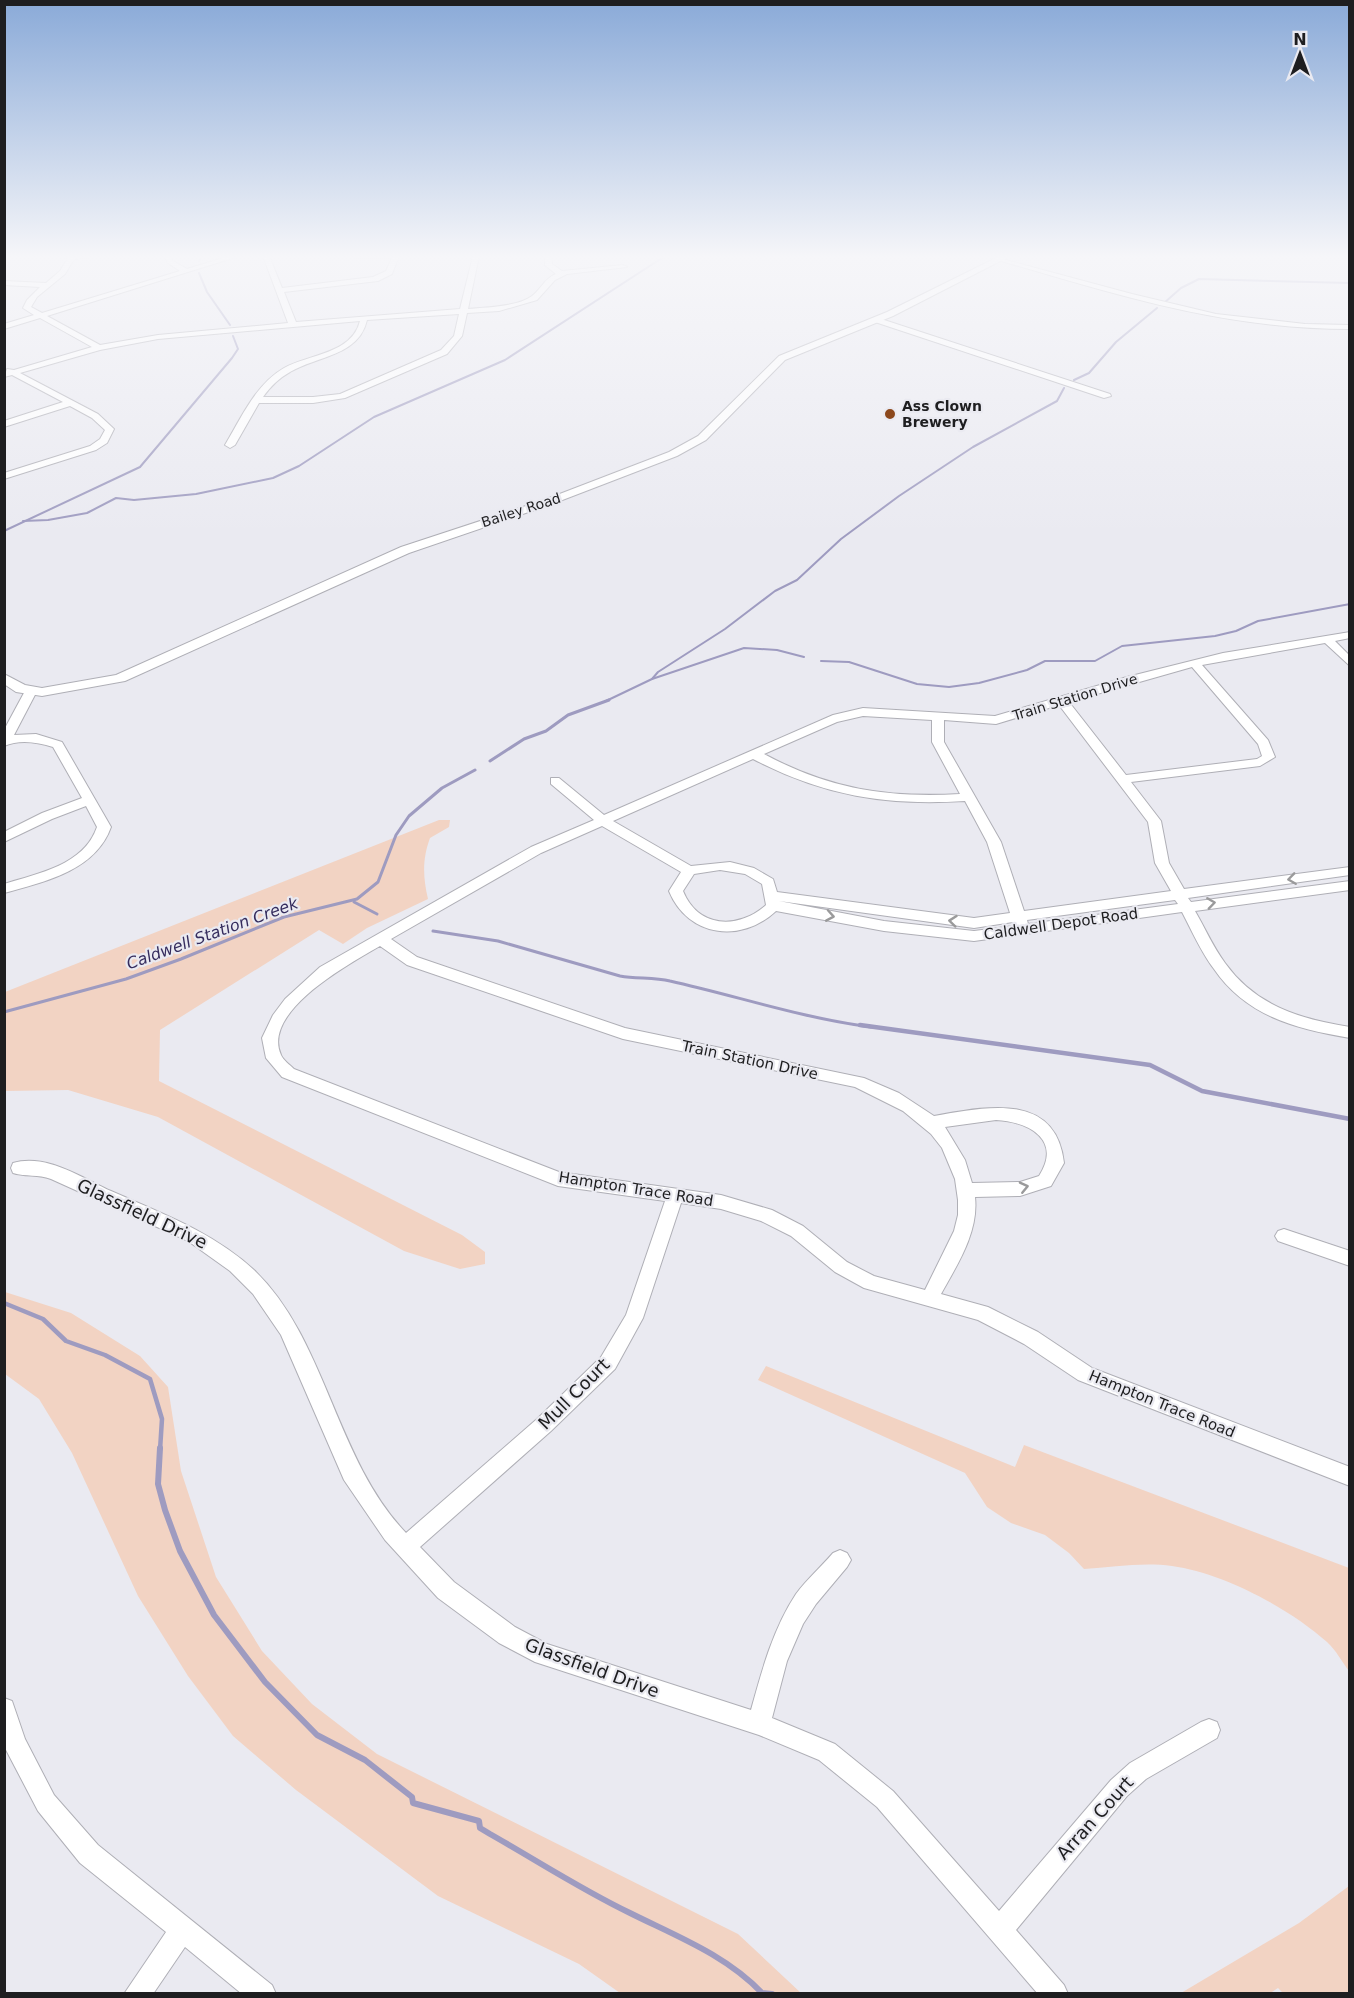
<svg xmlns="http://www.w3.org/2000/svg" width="1354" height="1998" font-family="'DejaVu Sans',sans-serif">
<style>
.green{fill:#f2d3c3}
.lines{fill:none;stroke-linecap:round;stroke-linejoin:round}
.stream-far3{stroke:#9e9bc0;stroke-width:2}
.stream-far2{stroke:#9e9bc0;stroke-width:3}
.stream-far1{stroke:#9e9bc0;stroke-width:4.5}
.stream{stroke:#9e9bc0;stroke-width:6}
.minor-casing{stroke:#afafb6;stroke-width:2}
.tertiary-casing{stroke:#afafb6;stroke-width:2}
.minor{fill:#fff;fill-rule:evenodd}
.tertiary{fill:#fff;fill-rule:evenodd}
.oneway{stroke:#9a9a9b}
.poi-dot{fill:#8c481c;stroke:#eaeaf1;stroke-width:2}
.labels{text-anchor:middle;stroke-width:4.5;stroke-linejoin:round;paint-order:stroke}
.far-poi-label{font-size:14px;font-weight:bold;fill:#1e1e20;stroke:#eaeaf1;text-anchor:start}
.far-street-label{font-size:14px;fill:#1e1e20;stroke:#eaeaf1}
.street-label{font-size:15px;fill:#1e1e20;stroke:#eaeaf1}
.water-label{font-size:16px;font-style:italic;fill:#352c5d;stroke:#eaeaf1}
.near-street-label{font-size:18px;fill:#1e1e20;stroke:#eaeaf1}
</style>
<rect width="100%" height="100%" fill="#eaeaf1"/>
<g class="green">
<path d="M439,820H450L449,827L430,838C422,860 423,877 428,899L367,928L343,944L319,930L160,1030L159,1081L462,1235L485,1252V1264L460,1269L404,1251L158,1117L68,1090L5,1091V992Z"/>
<path d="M5,1292L71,1313L140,1356L168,1387L181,1471L216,1577L262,1651L312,1704L377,1754L738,1934L801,1993H620L579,1964L438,1896L296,1790L233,1736L188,1676L138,1596L72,1453L39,1399L5,1374Z"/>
<path d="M766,1366L1015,1467L1024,1445L1349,1568V1671C1342,1662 1336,1650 1327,1642C1289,1608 1223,1573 1172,1566C1143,1562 1113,1567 1084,1569L1069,1553L1045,1535L1011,1523L987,1507L965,1473L758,1380Z"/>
<path d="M1349,1886V1993H1283L1278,1988L1269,1994L1181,1993L1299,1923Z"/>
</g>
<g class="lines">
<g class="stream-far3">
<path d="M199,261L201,256"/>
<path d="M199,273L207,292L230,325"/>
<path d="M1164,303L1181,288L1199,279L1350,283"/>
<path d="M1074,380L1089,373L1116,342L1157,308"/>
<path d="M23,521L48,520L87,513L116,498L134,500L196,494L273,478L299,466L374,417L505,360L665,256"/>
<path d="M4,531L140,467L232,358L238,349L233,336"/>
<path d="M821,661L849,662L917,684L949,687L979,683L1027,670L1045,661H1095L1122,646L1215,636L1236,631L1258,621L1350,604"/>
<path d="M652,679L658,672L725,629L775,591L797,580L841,539L899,496L973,447L1057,401L1064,388"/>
<path d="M606,701L652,679L744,648L777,650L804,657"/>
</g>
<g class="stream-far2">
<path d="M490,761L524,739L546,731L568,715L609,700"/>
<path d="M354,902L377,914"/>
<path d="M433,931L498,941L620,976C637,979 654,977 670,981C737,996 802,1018 871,1027"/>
<path d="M4,1012L126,979L181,959L284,917L357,899L378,882L396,835L409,816L442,788L475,770"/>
</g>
<g class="stream-far1">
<path d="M860,1025L1150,1065L1202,1091L1350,1119"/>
<path d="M4,1303L43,1319L66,1341L105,1355L150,1379L162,1419L160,1450"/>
</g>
<path class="stream" d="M160,1448L158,1484L165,1510L180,1551L214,1615L265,1682L317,1735L365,1760L412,1797L413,1803L479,1821L480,1828L490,1834C536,1860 582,1890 630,1913C676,1936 726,1955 762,1993L772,1994"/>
<g class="minor-casing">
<g id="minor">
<path d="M69,256H101L74,259L65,274L37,297L31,307L42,313L180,271L168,263L164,256H170L173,261L187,269L229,256H239L47,316L100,345L158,335L288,323L263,256H269L282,288L373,277L386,271L392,258H354L351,256H399L392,274L378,281L284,292L296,322L460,309L473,256H479L468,309C486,307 517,307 532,296C541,289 545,278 556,274L545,265V256H551L552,264L562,271L623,265L627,267L567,274L555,280L537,300L499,311L467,313L462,336L447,354L345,398L313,403H259L235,445L230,448L225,445C241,418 256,384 284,368C309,354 352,354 360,321L158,339L100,350L20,373L98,414L114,429L107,443L96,450L4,479V473L90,446L100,439L105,430L92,418L70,406L4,427V421L63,402L12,375L4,377L7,369L14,370L92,347L40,318L4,329V324L34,315L23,308L27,300L40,287L4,285V281L46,283L60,271ZM459,314L454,336L441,350L340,394L313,397H263C270,387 279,378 290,372C317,356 359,356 367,320Z"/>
<path d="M998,258L1132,294L1216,314L1305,324L1350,325V329C1223,329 1118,295 998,260Z"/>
<path d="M878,318L1110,394L1111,396L1104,398L875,322Z"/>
<path d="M1350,632V638L1335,641L1350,656V666L1325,643L1202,665L1268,740L1275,757L1260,766L1131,782L1161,821L1169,863L1184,889L1350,867V875L1188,898L1191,902L1350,881V890L1195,911C1205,928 1213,947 1225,963C1256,1006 1300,1019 1350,1027V1038C1296,1029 1246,1016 1214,969C1201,952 1192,931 1182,912L974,941L884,931L776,911C741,944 688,937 669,891L681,872L602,826L541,853L391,939L417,957L625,1028L864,1078L899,1093L934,1116C985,1107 1056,1091 1064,1163L1051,1186L1020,1196L975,1197C979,1232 957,1265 941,1294L988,1307L1038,1332L1092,1368L1350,1467V1486L1078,1380L1024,1344L978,1320L864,1288L835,1272L791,1236L761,1221L721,1209L681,1203L643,1318L615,1369L551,1431L420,1547L454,1582L515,1627L547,1644L751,1710C762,1670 773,1629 796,1594C807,1579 821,1567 833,1553L840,1550L847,1553L851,1560L847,1567L816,1604L803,1624L787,1661L772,1718L835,1744L893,1791L999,1911L1111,1780L1130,1763L1201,1722L1209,1719L1217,1722L1220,1730L1217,1738L1146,1779L1127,1796L1016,1930L1064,1985L1068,1994H1038L877,1807L819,1760L759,1735L535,1662L499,1643L438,1598L385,1540L344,1480L281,1335L253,1294L230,1271L188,1241L51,1179C38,1174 26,1177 13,1173L11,1168L13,1163C46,1153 82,1178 111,1191C161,1213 213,1232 254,1270C327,1340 334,1457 406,1533L537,1419L601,1357L626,1315L665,1201L558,1186L282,1077L266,1058L262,1038L273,1015L285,999L320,967L531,847L594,820L551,784V778H559L604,815L833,715L863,708L995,716L1127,677L1223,653ZM1192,667L1258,744L1262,756L1257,759L1126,775L1069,702ZM1059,705L1148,822L1155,863L1171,891L1024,911L1001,842L944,742V720L996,724ZM863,716L932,720V742L960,794C887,798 829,789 764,754L837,722ZM753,759C824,796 886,806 965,801L987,842L1010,913L974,918L777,892L773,879L754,868L730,862L691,866L613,821ZM720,870L745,874L762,884L766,905C738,930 698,928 683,891L694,874ZM1175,900L1178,904L1028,924L1027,920ZM779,901L974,928L1013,922L1014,926L974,931L884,921ZM380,946L407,965L623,1039L855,1087L903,1111L931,1134L942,1148L955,1179L958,1200V1215L954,1231L925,1290L874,1276L847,1262L803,1226L772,1210L721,1195L559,1172L294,1069C290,1065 283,1060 281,1055C261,1011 351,963 380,946ZM996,1120C1030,1122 1062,1140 1039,1176L1020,1182L972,1183L965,1160L945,1127Z"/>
<path d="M31,687L37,691L14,735L36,734L62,742L111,827C96,870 45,882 4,893V884C39,873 84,865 97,827L86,806L52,819L4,842V832L42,813L82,798L53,747C37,742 20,739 4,746V730L25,691Z"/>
<path d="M1284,1229L1350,1251V1266L1278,1241L1275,1236L1278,1231Z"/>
<path d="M4,1698L12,1701L25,1739L54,1795L98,1845L272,1985L276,1994H242L185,1947L153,1994H124L166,1932L80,1863L38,1811L4,1746Z"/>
</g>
</g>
<g class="tertiary-casing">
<path id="tertiary" d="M1000,256H1010L893,316L785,360L706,440L677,456L552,504L409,553L125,681L42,696L16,692L4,684V674L25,685L42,688L116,675L401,547L544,500L669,452L698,436L779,356L887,312Z"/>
</g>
<use href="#minor" class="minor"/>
<use href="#tertiary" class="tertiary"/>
</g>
<defs><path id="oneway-chevron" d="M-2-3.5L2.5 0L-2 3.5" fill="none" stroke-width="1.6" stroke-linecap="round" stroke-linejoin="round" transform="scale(1.5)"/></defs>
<g class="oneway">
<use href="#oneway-chevron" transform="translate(1292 879) rotate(172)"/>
<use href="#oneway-chevron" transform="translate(1211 903) rotate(-8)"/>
<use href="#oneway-chevron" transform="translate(830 916) rotate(10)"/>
<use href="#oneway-chevron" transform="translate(953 921) rotate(-174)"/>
<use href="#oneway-chevron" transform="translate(1024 1187) rotate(-13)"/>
</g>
<linearGradient id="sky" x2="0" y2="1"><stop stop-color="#8aaad8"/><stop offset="0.48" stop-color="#f6f6f9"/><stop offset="1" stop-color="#f6f6f9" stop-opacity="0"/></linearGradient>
<rect width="1354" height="535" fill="url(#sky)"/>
<circle class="poi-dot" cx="890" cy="414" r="6"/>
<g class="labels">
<g class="far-poi-label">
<text x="902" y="411">Ass Clown<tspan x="902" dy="16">Brewery</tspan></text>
</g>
<g class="far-street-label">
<text transform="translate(521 510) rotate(-18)" y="5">Bailey Road</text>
<text transform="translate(1075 697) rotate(-17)" y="5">Train Station Drive</text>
</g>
<g class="street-label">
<text transform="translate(1061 924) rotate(-8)" y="5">Caldwell Depot Road</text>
<text transform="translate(750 1060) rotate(12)" y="5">Train Station Drive</text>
<text transform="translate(636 1189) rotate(9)" y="5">Hampton Trace Road</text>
<text transform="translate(1162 1404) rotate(22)" y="5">Hampton Trace Road</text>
</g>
<g class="water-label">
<text transform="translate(212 933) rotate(-20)" y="6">Caldwell Station Creek</text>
</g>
<g class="near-street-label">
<text transform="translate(142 1214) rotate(25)" y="6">Glassfield Drive</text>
<text transform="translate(574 1394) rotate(-45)" y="6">Mull Court</text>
<text transform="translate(592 1668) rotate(20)" y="6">Glassfield Drive</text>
<text transform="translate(1095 1818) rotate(-48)" y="6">Arran Court</text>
</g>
</g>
<rect width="1354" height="1998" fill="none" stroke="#1e1e20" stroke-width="12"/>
<g transform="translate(1300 54)" stroke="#eaeaf1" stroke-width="4.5" paint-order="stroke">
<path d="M0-4.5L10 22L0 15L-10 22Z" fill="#1e1e20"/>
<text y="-9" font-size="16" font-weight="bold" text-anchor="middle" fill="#1e1e20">N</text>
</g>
</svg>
